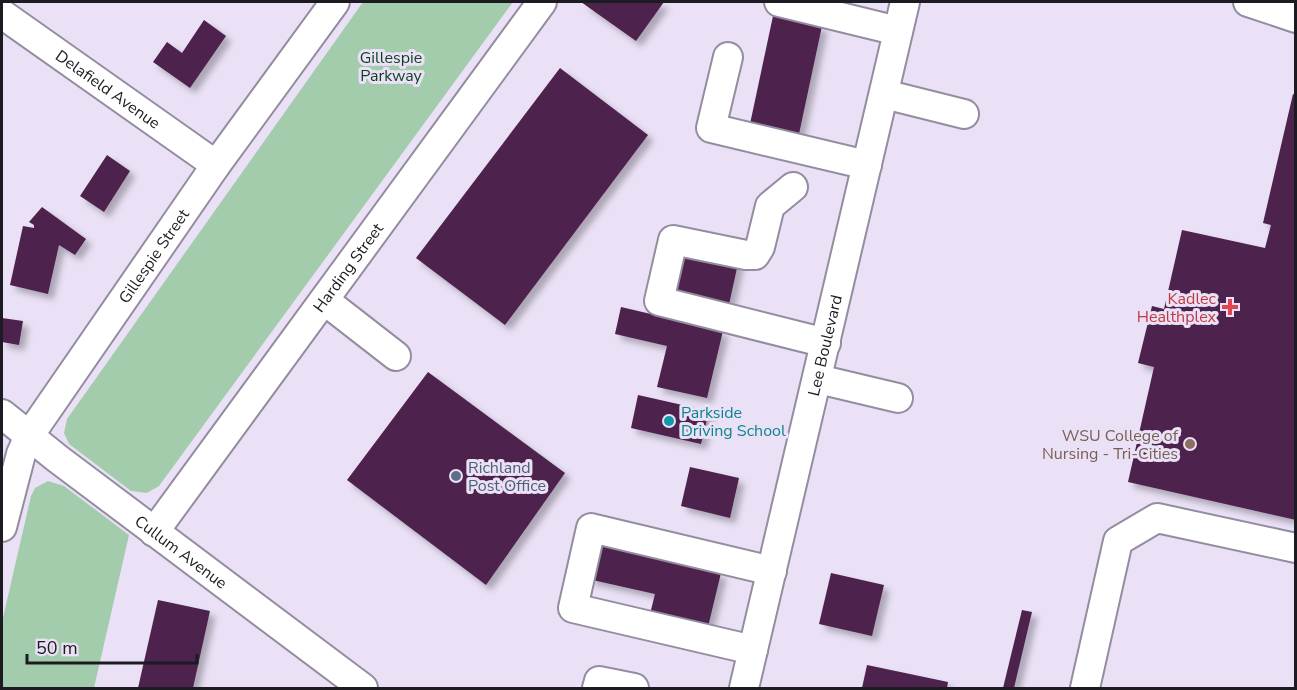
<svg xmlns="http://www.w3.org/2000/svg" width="1297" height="690" font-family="'Nunito Sans',sans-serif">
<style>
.green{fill:#a3ccad}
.building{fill:#4d214e;filter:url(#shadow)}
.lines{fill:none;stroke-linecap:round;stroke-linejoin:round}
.minor-casing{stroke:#948c9f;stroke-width:32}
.minor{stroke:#fff;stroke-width:28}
.health-dot{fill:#e0444e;stroke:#eae1f6;stroke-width:2}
.culture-dot{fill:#0f9aa8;stroke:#eae1f6;stroke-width:2}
.education-dot{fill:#8d6e63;stroke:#eae1f6;stroke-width:2}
.service-dot{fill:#5c6f8a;stroke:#eae1f6;stroke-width:2}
.labels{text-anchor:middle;stroke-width:6;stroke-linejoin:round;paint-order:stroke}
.park-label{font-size:16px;fill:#0d3e20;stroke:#eae1f6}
.street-label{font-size:16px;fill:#1d1b22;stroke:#eae1f6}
.health-label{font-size:16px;fill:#be3a42;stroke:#eae1f6;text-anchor:end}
.culture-label{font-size:16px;fill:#0d838f;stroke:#eae1f6;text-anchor:start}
.education-label{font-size:16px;fill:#785e54;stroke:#eae1f6;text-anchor:end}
.service-label{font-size:16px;fill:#4e5e75;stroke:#eae1f6;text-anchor:start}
</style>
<defs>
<filter id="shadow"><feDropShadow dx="5.5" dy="5.5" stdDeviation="3" flood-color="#0004"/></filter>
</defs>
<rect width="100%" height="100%" fill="#eae1f6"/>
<g class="green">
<path d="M363,2H513L159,486L147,493L131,491L69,444L64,433L67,419Z"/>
<path d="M48,481L64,486L129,535L94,688H2V622L31,496L35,488Z"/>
</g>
<g class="building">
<path d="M581,2H664L636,41Z"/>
<path d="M773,16L822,26L799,134L750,124Z"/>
<path d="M204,20L226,36L190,88L153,62L167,42L182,53Z"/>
<path d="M560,68L648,135L505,325L416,258Z"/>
<path d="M1293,94L1296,95V520L1128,482L1154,367L1138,363L1152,306L1164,309L1182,230L1265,248L1271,225L1263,223Z"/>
<path d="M107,155L130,171L104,212L80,196Z"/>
<path d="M42,207L86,239L75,255L59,245L48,294L10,285L23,226L34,228V225L29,222Z"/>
<path d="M682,247L739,259L728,309L671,297Z"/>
<path d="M621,307L723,331L707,398L657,387L667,346L615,334Z"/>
<path d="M2,318L23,321L19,345L2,342Z"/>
<path d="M428,372L565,473L486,585L347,480Z"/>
<path d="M638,395L709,411L701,444L631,428Z"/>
<path d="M690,467L739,478L730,518L681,506Z"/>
<path d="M596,544L721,573L707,631L649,618L655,594L588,579Z"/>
<path d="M831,573L884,585L872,636L819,624Z"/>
<path d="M158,600L210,611L193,688H138Z"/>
<path d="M1022,610L1032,612L1014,688H1003Z"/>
<path d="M867,665L948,682L947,688H862Z"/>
</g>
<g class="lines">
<g class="minor-casing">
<g id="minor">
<path d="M779,2L898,31"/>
<path d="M1248,2L1296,18"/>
<path id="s1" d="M2,14L216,165"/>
<path d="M728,57L711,128L867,165"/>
<path d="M884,94L964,114"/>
<path d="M793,187L770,206L760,247L755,255H746L673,240L659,301L826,343"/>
<path d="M324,300L396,356"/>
<path d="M818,379L898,398"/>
<path id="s2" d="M2,414L58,459L363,688"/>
<path id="s3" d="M2,527L21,454L29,436L216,165L335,2"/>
<path id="s4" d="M154,532L542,2"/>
<path d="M753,650L573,608L591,528L772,571"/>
<path d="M597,688L599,681L634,688"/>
<path id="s5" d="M744,688L905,2"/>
<path d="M1085,688L1118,541L1157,518L1296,548"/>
</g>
</g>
<use href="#minor" class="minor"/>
</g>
<path class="health-dot" d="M1227 298h6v6h6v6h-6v6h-6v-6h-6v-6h6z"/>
<circle class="culture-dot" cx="669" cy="421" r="6"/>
<circle class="education-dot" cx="1190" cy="444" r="6"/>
<circle class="service-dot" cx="456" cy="476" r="6"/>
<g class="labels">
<g class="park-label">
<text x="391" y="63">Gillespie<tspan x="391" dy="18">Parkway</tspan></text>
</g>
<g class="street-label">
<text dy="6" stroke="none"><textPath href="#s1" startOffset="130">Delafield Avenue</textPath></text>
<text dy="6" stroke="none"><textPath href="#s3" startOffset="314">Gillespie Street</textPath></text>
<text dy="6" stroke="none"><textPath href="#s4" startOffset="328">Harding Street</textPath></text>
<text dy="6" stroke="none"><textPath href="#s5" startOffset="352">Lee Boulevard</textPath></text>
<text dy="6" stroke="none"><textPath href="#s2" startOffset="226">Cullum Avenue</textPath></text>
</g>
<g class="health-label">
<text x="1216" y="304">Kadlec<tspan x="1216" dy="18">Healthplex</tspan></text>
</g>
<g class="culture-label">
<text x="681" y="418">Parkside<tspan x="681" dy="18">Driving School</tspan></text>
</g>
<g class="education-label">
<text x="1178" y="441">WSU College of<tspan x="1178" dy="18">Nursing - Tri-Cities</tspan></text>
</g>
<g class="service-label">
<text x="468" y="473">Richland<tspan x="468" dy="18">Post Office</tspan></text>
</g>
</g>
<rect width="1297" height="690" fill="none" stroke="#1d1b22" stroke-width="6"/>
<path d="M27 654v9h170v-9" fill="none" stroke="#1d1b22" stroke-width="3"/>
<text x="36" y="654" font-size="18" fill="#1d1b22" stroke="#eae1f6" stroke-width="4.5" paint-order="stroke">50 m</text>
</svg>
